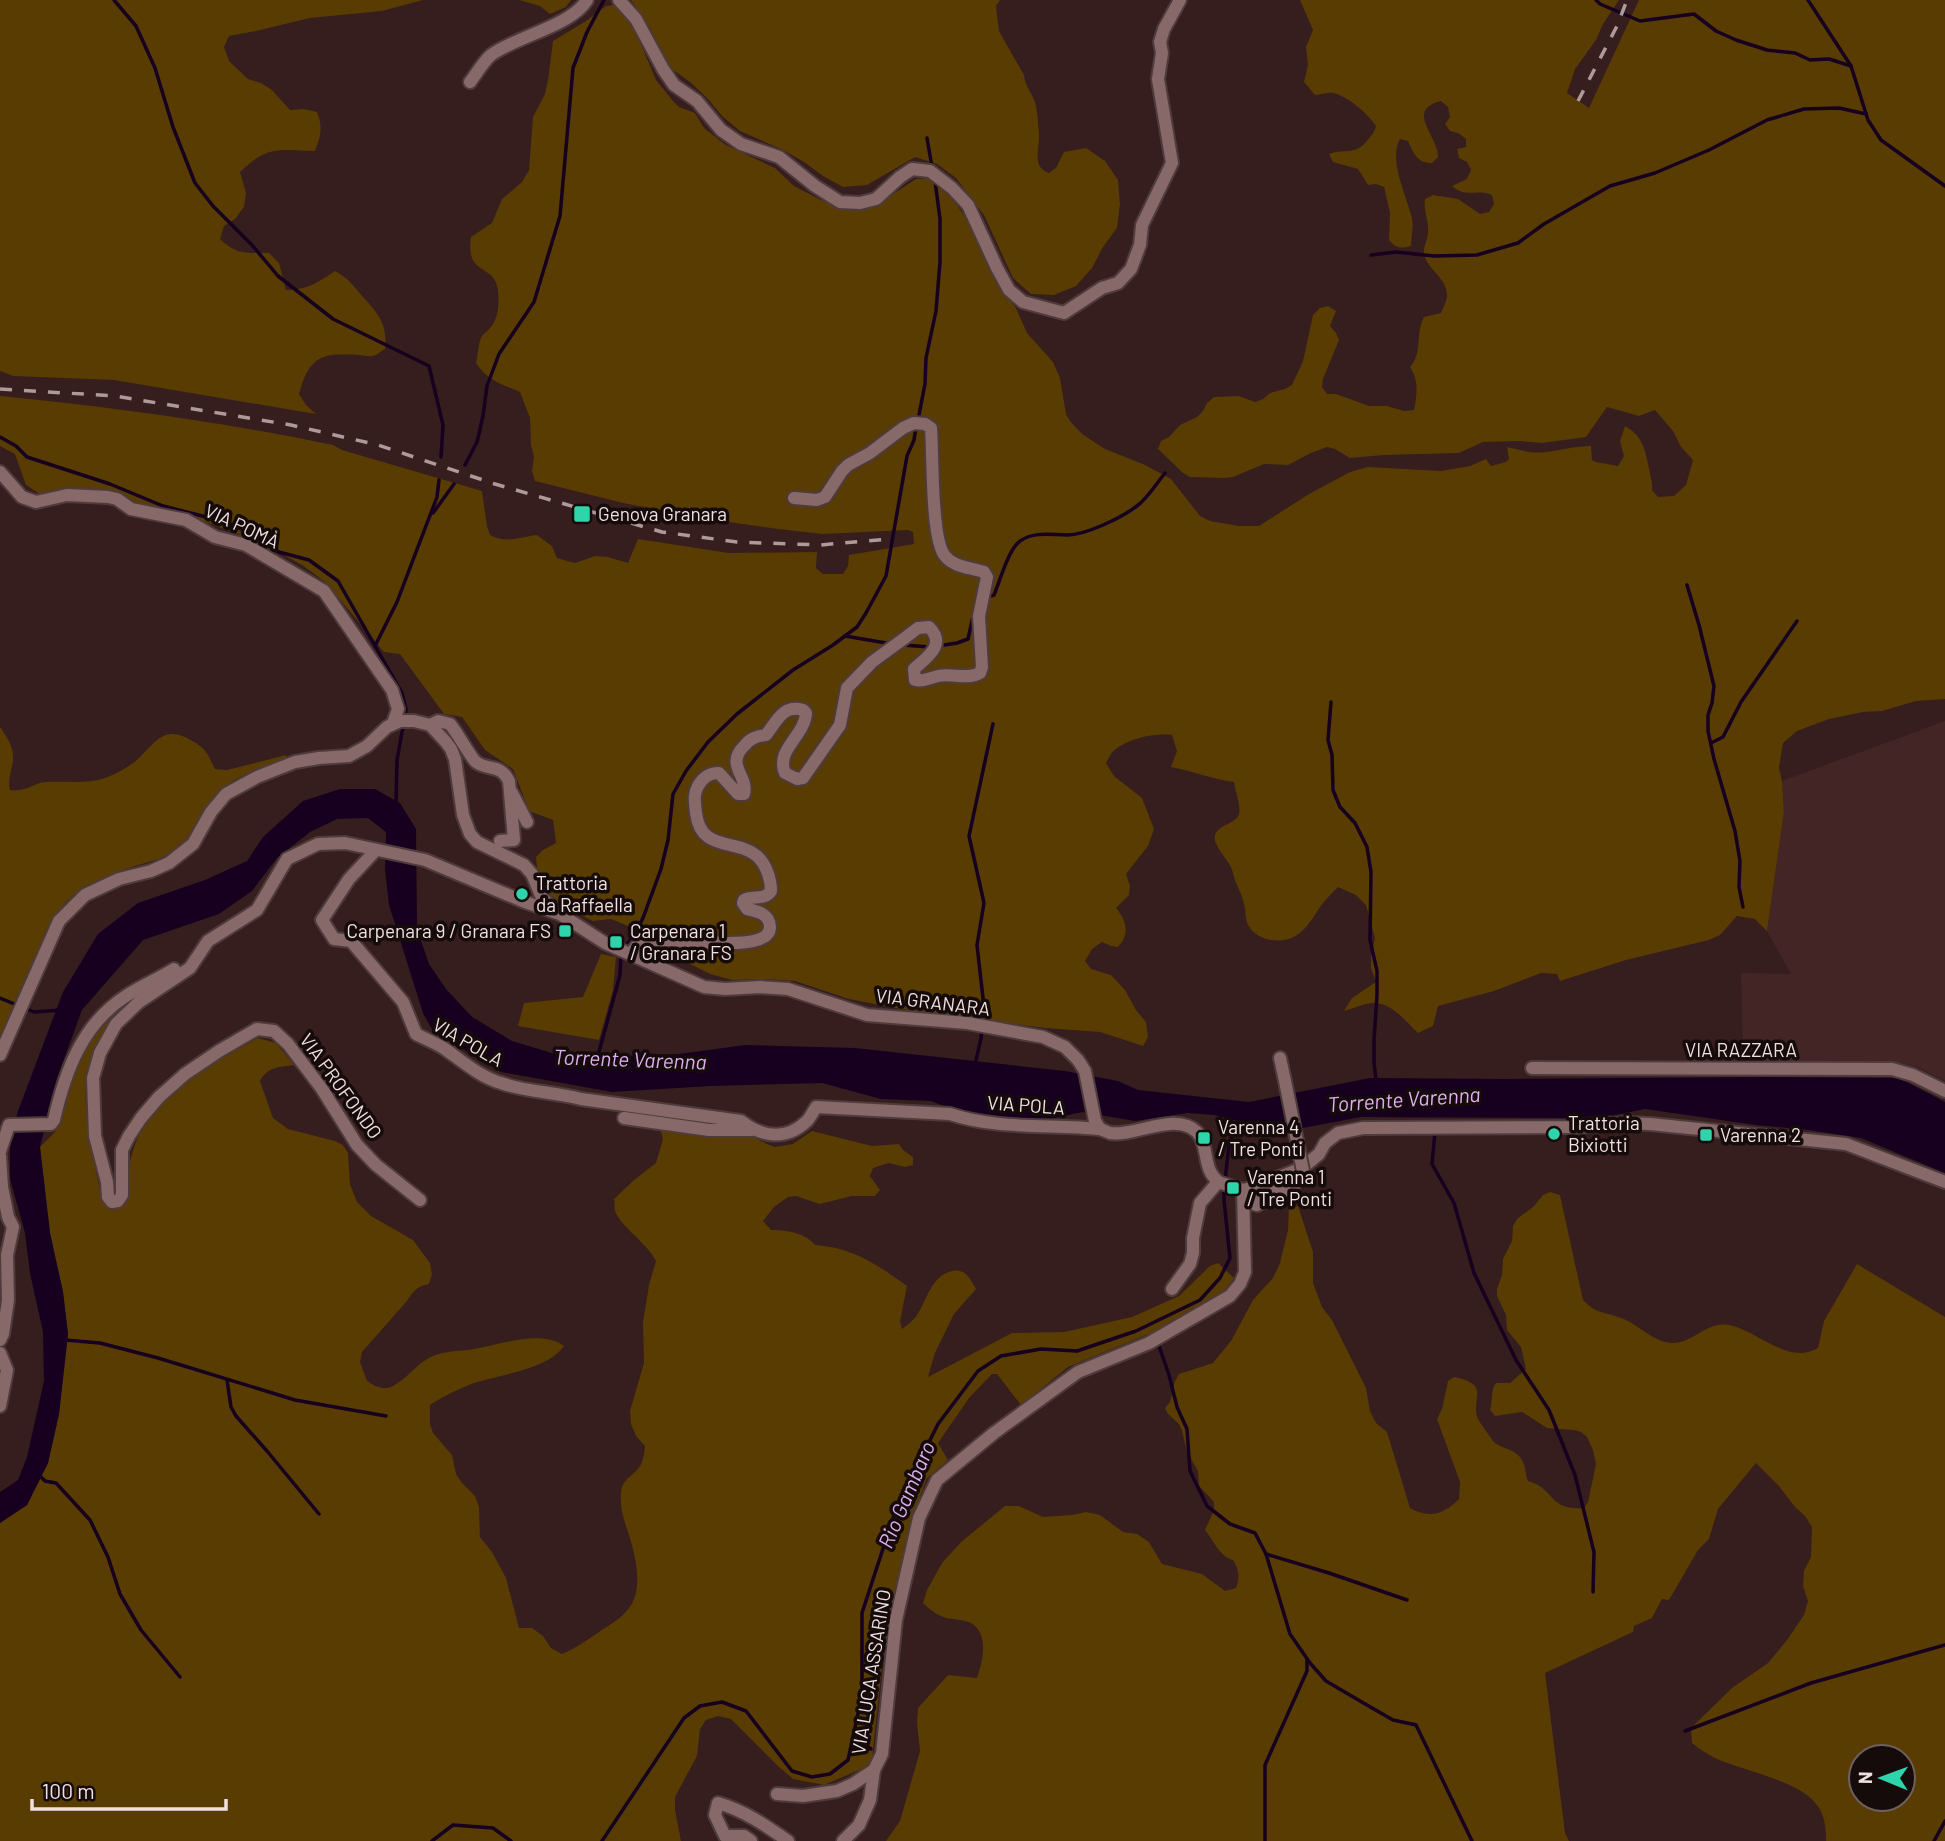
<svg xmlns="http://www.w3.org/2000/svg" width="1945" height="1841" font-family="Barlow,sans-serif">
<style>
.built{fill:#442526}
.green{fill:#583c02;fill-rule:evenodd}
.water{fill:#17001f}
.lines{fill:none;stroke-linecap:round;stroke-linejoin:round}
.stream{stroke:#17001f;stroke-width:3.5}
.minor-casing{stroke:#4f3b3c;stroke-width:16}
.minor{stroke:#876969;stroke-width:12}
.rail{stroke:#ae9a9b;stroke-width:3.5;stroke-dasharray:12 12;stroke-linecap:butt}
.minor-bridge-casing{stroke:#4f3b3c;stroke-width:16;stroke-linecap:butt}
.minor-bridge{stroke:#876969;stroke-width:12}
.poi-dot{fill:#2ed4aa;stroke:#160b0b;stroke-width:2.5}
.labels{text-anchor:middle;stroke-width:7;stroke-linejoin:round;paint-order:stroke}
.poi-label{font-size:19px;fill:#f1e0e0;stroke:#160b0b;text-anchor:start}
.street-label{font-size:19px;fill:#f1e0e0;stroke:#160b0b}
.water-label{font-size:21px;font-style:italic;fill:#e0aef2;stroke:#160b0b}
</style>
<rect width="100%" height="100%" fill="#361d1e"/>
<path class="built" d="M1945,721V1081L1918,1067L1896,1062H1747V1051L1743,1050L1741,973L1791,974L1767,931L1784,812L1782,781Z"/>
<g class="green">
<path d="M0,0H423L382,11L310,18L256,31L229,36L224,47L229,61L248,79L261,83L272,90L290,110L304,109L317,112C323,127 321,136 315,151C278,150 268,145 240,172L246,193L244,207L235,219L224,226L220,239C237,255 247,253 269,253L279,263L286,290C307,290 319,282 335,271C350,279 354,287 364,298C379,314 388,326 385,349C382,351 379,353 376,355C371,357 365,356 360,355C323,353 310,354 299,394L306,405L316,414L114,380L13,376L0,371Z"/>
<path d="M519,0H571L566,7L550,14L540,6Z"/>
<path d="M631,0H1000L996,6L999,31L1024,75C1025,87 1034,95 1036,106C1038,115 1038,125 1039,134C1040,151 1031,166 1049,173L1056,168L1064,152L1086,148L1105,161L1118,180L1120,204L1117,228L1103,247L1092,268L1076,286L1054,295L1031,294L1013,278L984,215L956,178L937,164L915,157L867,185L843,187L823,176L804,162L783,150L740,131L722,116L707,98L690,82L669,67L650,28Z"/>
<path d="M1300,0H1619L1603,24L1596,40L1575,69L1567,93L1589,108L1639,0H1945V699L1916,701L1882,711L1863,712L1829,719L1797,731L1783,743L1779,768L1782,781L1784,812L1767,931L1755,919L1737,916L1720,935L1709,940L1626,960L1560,981L1557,974L1541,973L1494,991L1438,1006L1433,1026L1418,1033C1403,1019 1389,998 1366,1004C1358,1006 1352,1009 1344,1011L1352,998L1376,982L1371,968V956L1375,938L1366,905L1356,895L1338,887C1333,892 1328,897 1323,903C1316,912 1310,925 1300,933C1286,945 1258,943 1248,925C1245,918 1246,911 1244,904C1242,893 1235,884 1233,873C1231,861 1212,846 1215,835C1219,824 1236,824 1239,814C1241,805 1235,791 1234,782C1212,779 1192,771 1171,767L1177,751L1172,735C1154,733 1131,738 1116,749C1111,752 1109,758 1106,763L1114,776L1142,798L1154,829L1148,846L1126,874L1130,886L1129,895L1116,908C1127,921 1130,934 1118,947L1111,946L1102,942L1092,949L1085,961L1091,969L1111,975L1125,990L1136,1010L1146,1022L1148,1037L1143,1046L1100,1032L1045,1028L895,1008L849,999L795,981L765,979L732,980L710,974L654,946L640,931L611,919L593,921L567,908L548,893L537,868L536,857L543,850L556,843L553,820L529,811L513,769L485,750L462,717L444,714L400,654L384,652L325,582L302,565L260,542L178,512L136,503L118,494L75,489L40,494L26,485L15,454L0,446V396C112,407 223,422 333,445L342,450L482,491L487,526L490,535C507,544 519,537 537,535L552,546L557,558L575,563L595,556L608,557L628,563L638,539L729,553L817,552L816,568L823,574H843L848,566L849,555L914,544L913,532L908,530L823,534L778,529L714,520L623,503L535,481L532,471L534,457L531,445L530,418L520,392C501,384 488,381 476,363C478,355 478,343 482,336C484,333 488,331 490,328C499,318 499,304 498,291C495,262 465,278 471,237L492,223L502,199L522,182L529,170L533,117L545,94L548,80L553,41L586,21L606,6L614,5L632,23L656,80L673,101L679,107L695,113L704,128L726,145L775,168L794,186L821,200L843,208L859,209L875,206L916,179L933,178L957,205L970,224L986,259L1006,295L1016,308L1027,333L1053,362L1060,378L1066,414L1070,421L1082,434L1105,449L1143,464L1171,479L1200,516L1210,521L1239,526H1259L1309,494L1350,472L1368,467L1441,471L1470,466L1486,459L1491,466L1506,462L1509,459L1507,447C1520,450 1533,454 1546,452C1562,450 1576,446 1591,446L1592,460L1596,462L1618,466L1624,456L1620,441L1625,426C1643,436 1645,450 1649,468C1650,476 1653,483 1652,490L1658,497L1674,496L1686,485L1693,460L1681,447L1673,431L1655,410L1639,416L1607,407L1586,437L1542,443L1519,441L1483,442L1459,453L1384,455L1350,458L1335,449L1327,447L1311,453L1288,465L1264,464L1233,477L1224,478L1190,477L1183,473L1158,449L1161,441L1169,437L1180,425L1197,417L1203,411L1207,403L1214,397L1239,396L1255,402L1263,399L1270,393L1285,389L1292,385L1303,361L1313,315L1320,308L1328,306L1336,311L1330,326L1336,333L1339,340L1323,379L1322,387L1327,394H1336L1369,406H1387L1404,411L1414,410C1417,395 1419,380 1410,367C1423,353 1415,333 1424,317L1441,313C1443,308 1446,302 1447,297C1448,278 1428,271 1424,254C1423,247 1428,239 1428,232C1429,220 1423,211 1425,199L1433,195L1458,199L1480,214L1489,212L1494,204L1492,195C1476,188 1467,199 1452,186L1467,179L1471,170L1467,162L1459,158L1457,149L1466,147V139L1458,133L1450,131L1445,124L1450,117L1448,107L1441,101C1404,110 1439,137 1438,157L1432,163C1417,163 1414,154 1408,141L1400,139C1388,159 1407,197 1412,218C1414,227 1411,237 1411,246C1400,249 1396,248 1389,240L1390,213L1384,187L1376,184L1368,185L1358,169L1333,162L1329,154C1347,148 1354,156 1367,141C1371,135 1374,134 1376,126C1368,114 1348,96 1333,93C1328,92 1321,95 1315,95L1304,82L1308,65L1306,47L1313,30Z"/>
<path d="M0,727C9,740 16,750 12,766C10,776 8,781 10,790C28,792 32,783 46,782C68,781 89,785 110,776C120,772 130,766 138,759C154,744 163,726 187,738C205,747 207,752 215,769L227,770L286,755V759L259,768L236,779L221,789L189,838L169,854L159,859L125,869L82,888L66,902L53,919L0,1041Z"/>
<path d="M601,954L616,957L613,990L599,1040L518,1026L524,1003L583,997Z"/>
<path d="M117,1008L121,1010C111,1022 101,1035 94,1050C75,1093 93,1155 102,1199L117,1209L124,1205C126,1183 128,1162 136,1142C155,1095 216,1061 258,1038L276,1043L294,1065C279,1067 267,1067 260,1081L273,1118L288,1129L335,1141L343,1145L348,1153L350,1184L357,1202L371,1216L413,1240L430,1263L432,1274L429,1284C418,1286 413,1291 407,1301L362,1352L360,1362L367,1381C373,1385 380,1389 387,1388C400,1386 415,1366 427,1359C442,1350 457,1352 474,1349C499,1345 542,1329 564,1346C547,1370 501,1374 474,1383C458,1389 444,1396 430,1405V1424L433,1433L452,1455L456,1474L462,1483L475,1496L479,1507L480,1537L492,1552L506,1578L519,1628H532L543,1636L551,1648L562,1654C576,1648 587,1640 599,1632C609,1625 622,1618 629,1608C642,1591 637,1565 632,1545C627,1527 619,1512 621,1492C622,1481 629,1478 636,1471C643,1464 644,1455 645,1446L636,1436L631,1424L630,1411L644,1363L643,1322L649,1285L656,1261C647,1243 621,1227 615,1211C614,1207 615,1203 614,1199L634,1180L656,1163L663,1139L661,1131L676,1130L752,1136L767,1144L775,1147L793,1144L812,1131L872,1146L899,1144L903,1150L913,1157V1165L905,1167L889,1163L873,1168L870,1176L880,1190L875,1196H852L820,1204L796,1196L788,1197L774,1207L763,1221L771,1230C786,1230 806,1233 815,1245C824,1246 834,1247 843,1250C866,1257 888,1272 907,1286L900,1321L902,1329C906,1326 911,1322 915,1318C927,1302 930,1276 952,1271C966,1268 970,1279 976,1289L954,1314L935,1353L928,1377L1012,1333L1064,1332L1132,1317L1179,1296L1210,1266L1218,1263L1234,1278L1227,1288L1211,1302L1151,1333L1068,1367L1021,1405L997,1374H992L969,1398L938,1443L948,1460L927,1478L912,1518L886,1629L872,1759L866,1767L824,1785L793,1779L779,1767L731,1719L718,1716L706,1720L700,1729L697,1756L675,1797V1810L681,1841H0V1523L27,1505L48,1463L59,1414L68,1334L63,1292L50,1233L40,1147L55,1132L61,1116L64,1099L81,1054L95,1028Z"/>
<path d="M1550,1192L1560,1195L1583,1300C1598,1315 1603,1311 1621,1318C1642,1325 1658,1350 1684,1341C1702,1334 1712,1320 1733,1326C1760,1333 1789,1365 1818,1348L1824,1321L1857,1264L1945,1317V1841H1826C1826,1829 1825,1815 1817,1805C1799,1780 1742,1771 1715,1758C1707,1754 1699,1749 1692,1743L1691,1728L1732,1688L1768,1663L1787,1640L1804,1615L1808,1601L1803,1586L1804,1571L1811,1557L1812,1527L1805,1516L1795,1507L1778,1485L1756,1463L1718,1509L1709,1539L1698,1550L1669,1600L1662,1599L1652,1618L1634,1626L1633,1632L1545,1673L1565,1833L1569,1841H886L900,1821L920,1751L917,1723L918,1708L948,1675L977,1678C982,1663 989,1638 974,1625C966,1619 955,1620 946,1618C937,1615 930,1610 923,1603L927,1590L942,1563L961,1542L1005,1506H1019L1043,1517L1072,1515L1086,1512L1100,1515L1123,1532L1137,1534L1149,1542L1162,1564L1202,1574L1225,1591L1236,1588C1240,1577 1239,1570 1233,1560C1220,1557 1213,1540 1205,1530L1214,1510V1502L1199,1486L1198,1471L1187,1452L1182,1431L1179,1424L1168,1414L1165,1408L1170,1402L1175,1381L1179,1374L1213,1363L1231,1341L1253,1300L1273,1278L1280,1263L1288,1230L1289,1208L1298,1206L1313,1252V1283L1322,1307L1332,1320L1366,1388L1370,1411L1376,1423L1387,1432L1410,1508C1430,1519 1444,1514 1459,1499L1460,1482L1437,1419L1442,1409L1448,1381L1454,1377C1492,1385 1470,1398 1478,1419C1479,1421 1492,1440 1494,1442C1502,1449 1516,1449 1522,1460C1526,1466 1525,1475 1528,1481C1555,1488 1548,1511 1584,1508L1588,1502L1596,1464L1593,1450L1587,1437L1581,1432L1574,1430L1547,1428L1522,1412L1495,1416L1490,1410C1493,1401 1490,1391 1496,1383H1510L1526,1369L1521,1347L1507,1330L1506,1315L1497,1296V1289L1502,1275L1503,1259L1512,1241L1513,1226L1517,1219L1534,1206L1543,1195ZM1861,1757H1903V1799H1861Z"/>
</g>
<path class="water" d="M340,789H375L400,803L416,829L417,929L429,964L446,989L472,1017L512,1041L562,1056L604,1057L679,1054L745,1045L855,1048L1065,1071L1118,1081L1138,1090L1249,1102L1370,1078L1507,1079L1764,1077L1899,1078L1945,1102V1173L1861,1138L1809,1130L1756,1125L1645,1109L1615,1115L1566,1118L1361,1117L1287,1131L1255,1128L1238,1121L1214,1115L1188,1113L1135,1121L1082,1112L1046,1120H999L954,1110L931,1101L881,1099L822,1083L710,1086L612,1092L501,1072L433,1031L423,1013L389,905L385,869L386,832L368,818L337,819L310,832L277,858L252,891L219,914L143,940L82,1010L57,1078L40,1147L50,1233L63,1292L68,1334L59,1414L48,1463L27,1505L0,1523V1492L18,1480L27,1457L44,1381L43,1332L30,1273L25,1233L10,1179V1147L18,1111L63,992L98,934L138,903L205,880L247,861L263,837L303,801Z"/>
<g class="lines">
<g class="stream">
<path d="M114,0L136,26L155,68L173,127L195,183L213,206L252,245L278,276L333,319L429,366L443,425L441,457"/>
<path d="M1596,0L1600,4L1640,21L1694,14L1716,31L1736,40L1767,50L1795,53L1810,60L1829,59L1851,66"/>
<path d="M1808,0L1851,66L1868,120L1881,140L1945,186"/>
<path d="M927,138L932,167"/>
<path d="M1371,255L1396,252L1434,256L1477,255L1518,243L1544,224L1610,186L1655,173L1709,150L1767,120L1804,109L1839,108L1866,114"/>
<path d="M918,420L925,384L926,358L936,311L940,262V219L935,181"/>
<path d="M0,437L16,446L27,457L110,484L163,506L218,520L245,530L279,552L309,560L338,581L402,693L406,710L397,760L396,805"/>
<path d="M465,465L477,442L483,416L487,386L499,354L534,302L560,216L573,68L587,32L604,0"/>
<path d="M433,513L454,484"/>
<path d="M1687,585L1699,625L1714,686L1712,703L1708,715V731L1714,759L1735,831L1740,861L1739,887L1743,907"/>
<path d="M987,597L994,595C1000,581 1008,550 1020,541C1035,531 1051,535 1067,535C1086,535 1121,518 1137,506C1148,498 1156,484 1165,473"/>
<path d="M845,636L892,644"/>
<path d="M903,645L930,647"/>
<path d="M375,646L397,602L437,497L439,480"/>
<path d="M938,646L957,643L968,639L974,612"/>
<path d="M1331,702L1328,740L1332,755L1333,790L1340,807L1355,823L1367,847L1371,872L1370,940L1377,971V995L1374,1040V1063L1376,1080"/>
<path d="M1711,743L1723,737L1741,702L1797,621"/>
<path d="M625,947L635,934L643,918L661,869L668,840L673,794L686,771L708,742L737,714L793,670L833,645L857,627L866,613L886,576L907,456L914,440L916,427"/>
<path d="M0,998L17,1005"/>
<path d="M25,1008L34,1012L62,1010"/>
<path d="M597,1059L620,975L621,954"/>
<path d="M975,1065L981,1038L984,1007L977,945L984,903L969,836L993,724"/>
<path d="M1435,1132L1432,1164L1454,1203L1474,1273L1516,1360L1549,1410L1575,1475L1594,1552L1593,1592"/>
<path d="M1225,1181L1229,1144L1240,1117"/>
<path d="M65,1340L100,1343L158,1358L295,1400L386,1416"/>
<path d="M1158,1343L1169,1375L1177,1407L1187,1429L1190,1471L1207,1506L1230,1524L1255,1533L1266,1554L1290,1634L1310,1663L1326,1681L1360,1701L1393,1720L1416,1725L1472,1841"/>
<path d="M227,1380L231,1407L236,1416L267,1451L319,1514"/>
<path d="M39,1475L45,1481L56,1483L90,1520L108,1557L120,1594L141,1630L180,1677"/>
<path d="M1266,1554L1329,1573L1407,1600"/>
<path d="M1685,1731L1811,1683L1945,1645"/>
<path d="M853,1736L871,1749"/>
<path d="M432,1841L453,1825L493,1828L511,1841"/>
<path d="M602,1841L684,1718L700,1706L722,1702L746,1711L792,1771L812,1777L830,1774L848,1760L862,1695V1613L896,1509L938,1424L978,1371L1001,1356L1041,1349L1077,1351L1136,1331L1200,1300L1220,1278L1230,1258L1224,1200V1188"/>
<path d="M1265,1841V1765L1307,1671V1660"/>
<path d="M1934,1841L1945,1821"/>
</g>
<g class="minor-casing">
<g id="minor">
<path d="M619,0L636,19L663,69L674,85L697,101L721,130L741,144L779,157L815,186L840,202L860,203L876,199L900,177L912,169L930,171L952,188L968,205L997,268L1009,290L1023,302L1064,313L1102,288L1118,283L1131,269L1140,245L1142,225L1172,163L1158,79L1162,53L1160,42L1164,29L1180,0"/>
<path d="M470,82C477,73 483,62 491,55C517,36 571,26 587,0"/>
<path d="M0,472L22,497L36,502L67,495L108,497L117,499L131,509L186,520L215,537L246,545L324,591L392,690L398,709L393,723"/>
<path d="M430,725L438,721L450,724C457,732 471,758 476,762C488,771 500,763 509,781L514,840L500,841"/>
<path d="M512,793L527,822"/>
<path d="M376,850L349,879L322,920L334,939L351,941L403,1002L416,1034C425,1039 436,1043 445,1049C462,1061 480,1077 501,1083C526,1092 555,1092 581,1099L741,1121C762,1137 786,1141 807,1121C810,1118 813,1112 816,1107L950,1114C998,1130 1050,1124 1100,1129"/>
<path d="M631,954C634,950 637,944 641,942C659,933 770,958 770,927C770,914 757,911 747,909L743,903L744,900C753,895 764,901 771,891C771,879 766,864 757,856C736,838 701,853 696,813C695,803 693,795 698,786C703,777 709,773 719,773L738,794H744C749,776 724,765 745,745C751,738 757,736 766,735C777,721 783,704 803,710L806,713C805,736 775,750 785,773L797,779L803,778L840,725L847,688L872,662L902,640L918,628L929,627C947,645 927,657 914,669L915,680C924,682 930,678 938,676C952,673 967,680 980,673L982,667L979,616L987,577L984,572C970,567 955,568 945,556C931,540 933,453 931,428L925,424L914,423L903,428L870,453L848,465L842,471L825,497L817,500L794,498"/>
<path d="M0,1055L59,921L85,895L119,879L151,871L169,863L193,844L211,812L226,794L257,777L295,762L319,758L349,756L367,746L387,727L400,721H414L430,725L445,741L451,749L455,759L463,815L470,834L477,842L524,865L532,874L542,898L554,909"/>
<path d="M1280,1058L1285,1081"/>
<path d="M1532,1068L1892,1069L1913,1075L1945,1091"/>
<path d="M624,1118L709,1130H752"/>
<path d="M0,1151L9,1125L51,1124L54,1120C65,1072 82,1024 126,996C141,986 158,979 174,969"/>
<path d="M0,1156L2,1187L8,1217L13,1227L7,1255L8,1300L3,1334L0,1340"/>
<path d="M1283,1176L1282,1184L1254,1201V1204L1257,1205C1271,1198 1300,1187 1303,1171"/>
<path d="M1218,1182L1243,1190L1255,1187L1302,1168L1319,1154L1325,1143L1338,1133L1363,1128L1573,1127L1629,1123L1650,1124L1846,1144L1945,1182"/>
<path d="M420,1200L376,1165L357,1145L322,1089L288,1044L274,1031L257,1029L219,1051L185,1074L159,1097L141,1118L129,1136L122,1150V1195L118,1201L112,1202L108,1197L107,1182L95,1136L93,1078L100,1053L116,1024L139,1002L190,968L208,941L257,910L287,859L318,844L345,843L425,860L525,902L560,914L605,943L704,987L725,989L760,987L788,989L867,1015L967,1023L1043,1037L1065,1047L1078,1060L1085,1071L1095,1121L1100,1129C1103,1130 1107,1132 1110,1133C1135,1137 1176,1111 1197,1132C1207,1142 1204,1161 1211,1173C1213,1177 1216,1179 1218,1182"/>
<path d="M1172,1289L1190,1264L1193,1253V1238L1200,1203L1218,1182"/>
<path d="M0,1353L7,1370L0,1406"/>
<path d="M777,1794L803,1796L837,1791L853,1784L874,1770L882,1754L896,1620L919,1518L937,1480L994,1433L1078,1372L1149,1343L1230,1296L1240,1284L1245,1272L1243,1190"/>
<path d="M751,1841L744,1836H725L715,1815L718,1803C745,1811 765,1825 788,1841"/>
<path d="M843,1841L859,1825L870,1800L874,1770"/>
</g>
</g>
<use href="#minor" class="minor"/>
<g class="rail">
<path d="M1578,101L1617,26L1627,0"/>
<path d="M0,389L115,396L291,425L378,445L495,484L662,532L737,542L820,545L890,539"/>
</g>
<g class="minor-bridge-casing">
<path id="minor-bridge" d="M1285,1081L1303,1171"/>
</g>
<use href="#minor-bridge" class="minor-bridge"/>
</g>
<g class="poi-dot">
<rect x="573" y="505" width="18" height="18" rx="3.5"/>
<circle cx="522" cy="894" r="7"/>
<rect x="558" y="924" width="14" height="14" rx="3.5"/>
<rect x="609" y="935" width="14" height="14" rx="3.5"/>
<circle cx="1554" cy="1134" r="7"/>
<rect x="1699" y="1128" width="14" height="14" rx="3.5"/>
<rect x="1197" y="1131" width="14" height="14" rx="3.5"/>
<rect x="1226" y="1181" width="14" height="14" rx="3.5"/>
</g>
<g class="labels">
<g class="poi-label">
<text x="598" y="521">Genova Granara</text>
<text x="536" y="890">Trattoria<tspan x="536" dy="22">da Raffaella</tspan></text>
<text x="551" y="938" text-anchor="end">Carpenara 9 / Granara FS</text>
<text x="630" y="938">Carpenara 1<tspan x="630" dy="22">/ Granara FS</tspan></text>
<text x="1568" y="1130">Trattoria<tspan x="1568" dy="22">Bixiotti</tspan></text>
<text x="1218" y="1134">Varenna 4<tspan x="1218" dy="22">/ Tre Ponti</tspan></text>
<text x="1720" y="1142">Varenna 2</text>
<text x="1247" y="1184">Varenna 1<tspan x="1247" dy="22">/ Tre Ponti</tspan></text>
</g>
<g class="street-label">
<text transform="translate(242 526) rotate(25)" y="7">VIA POMÀ</text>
<text transform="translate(933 1002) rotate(7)" y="7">VIA GRANARA</text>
<text transform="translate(468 1042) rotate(30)" y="7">VIA POLA</text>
<text x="1741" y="1057">VIA RAZZARA</text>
<text transform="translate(341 1086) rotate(54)" y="7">VIA PROFONDO</text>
<text transform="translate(1026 1105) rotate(4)" y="7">VIA POLA</text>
<text transform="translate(871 1672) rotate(-81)" y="7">VIA LUCA ASSARINO</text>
</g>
<g class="water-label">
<text transform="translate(630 1060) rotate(2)" y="7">Torrente Varenna</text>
<text transform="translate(1404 1100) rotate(-4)" y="7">Torrente Varenna</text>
<text transform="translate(907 1495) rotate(-67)" y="7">Rio Gambaro</text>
</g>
</g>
<g transform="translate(1882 1778) rotate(271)"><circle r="33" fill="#160b0b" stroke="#6e6060" stroke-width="2"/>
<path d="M0-5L12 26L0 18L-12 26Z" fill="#2ed4aa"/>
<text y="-10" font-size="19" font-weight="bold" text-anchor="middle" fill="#f1e0e0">N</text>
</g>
<path d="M32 1799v10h194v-10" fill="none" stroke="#f1e0e0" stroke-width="3.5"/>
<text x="42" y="1799" font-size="21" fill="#f1e0e0" stroke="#160b0b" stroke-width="5" paint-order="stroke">100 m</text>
</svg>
